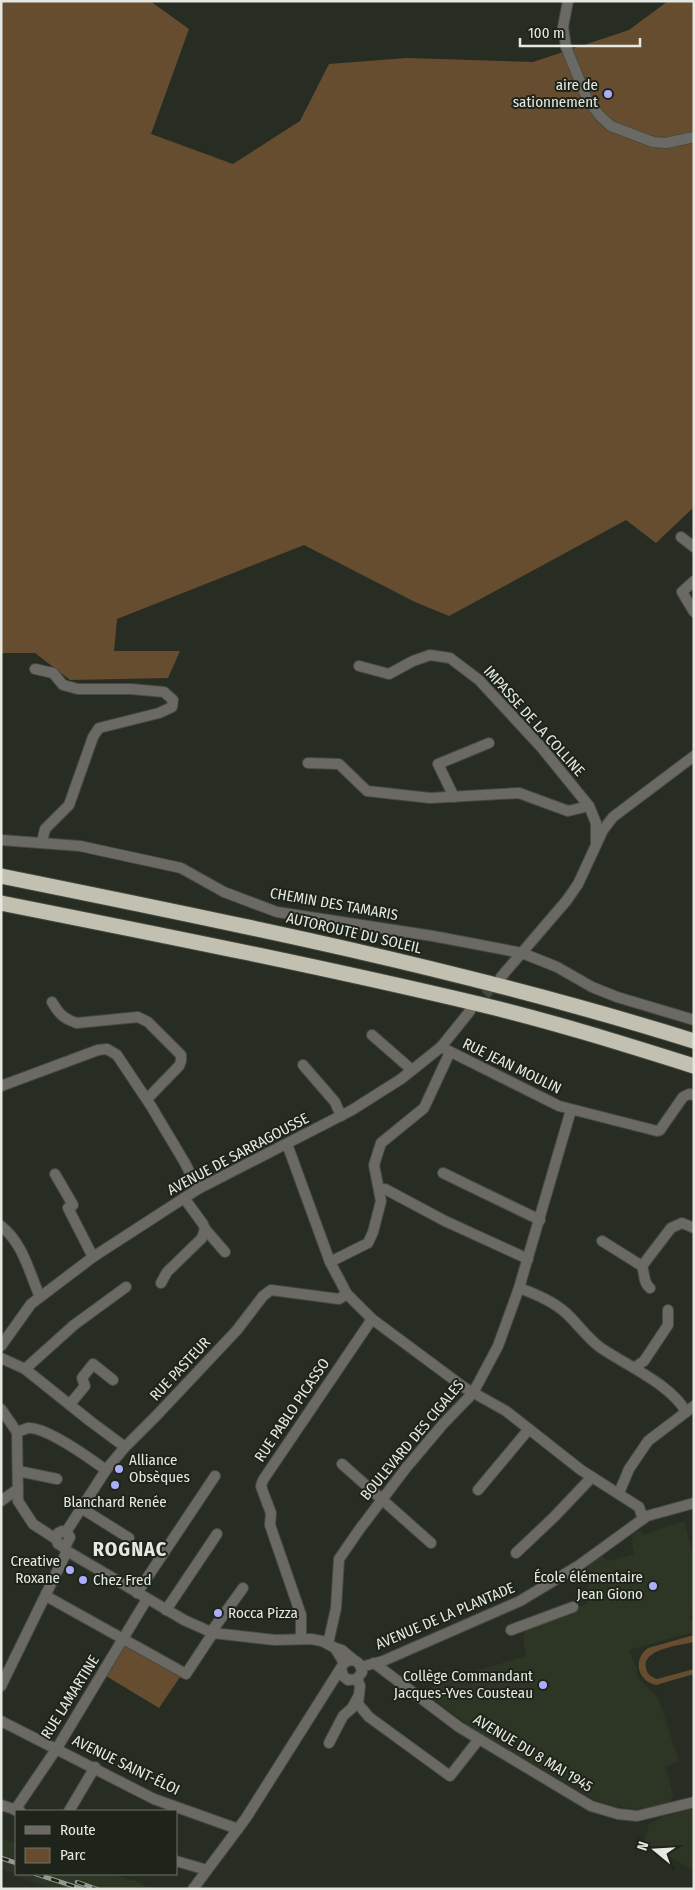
<svg xmlns="http://www.w3.org/2000/svg" width="695" height="1890" font-family="'Fira Sans Condensed',sans-serif">
<style>
.built{fill:#2d3525}
.green{fill:#664d2f}
.lines{fill:none;stroke-linecap:round;stroke-linejoin:round}
.minor-tunnel{stroke:#444940;stroke-width:10;stroke-dasharray:10 5;stroke-linecap:butt}
.minor-casing{stroke:#464b42;stroke-width:12}
.highway-casing{stroke:#464b42;stroke-width:17}
.minor{stroke:#6a6964;stroke-width:10}
.highway{stroke:#c2c0b1;stroke-width:15}
.rail-casing{stroke:#959991;stroke-width:4.5}
.rail{stroke:#1e2419;stroke-width:2.5;stroke-dasharray:8;stroke-linecap:butt}
.poi-dot{fill:#abaffb;stroke:#1e2419;stroke-width:2}
.labels{text-anchor:middle;stroke-width:4;stroke-linejoin:round;paint-order:stroke}
.poi-label{font-size:15px;fill:#e5e9e2;stroke:#1e2419;text-anchor:end}
.street-label{font-size:15px;fill:#e5e9e2;stroke:#1e2419}
.district-label{font-size:20px;font-weight:bold;letter-spacing:1px;fill:#e5e9e2;stroke:#1e2419}
</style>
<rect width="100%" height="100%" fill="#282d23"/>
<g class="built">
<path d="M684,1521L694,1557V1610L689,1619L694,1622V1632L629,1650L637,1670L636,1675L659,1699L679,1762L665,1766L673,1795L669,1803L652,1807L635,1809L613,1806L593,1799L475,1730L426,1693L432,1687L448,1682V1679L526,1656L523,1638L526,1629L532,1626L569,1614L571,1610L588,1603L587,1566L602,1556L607,1561L634,1554L631,1540L633,1539L632,1534L641,1530L644,1535L655,1530Z"/>
<path d="M694,1808V1871L644,1842L649,1824L664,1816Z"/>
<path d="M1,1839L16,1843V1874H112L136,1881L150,1889H55L15,1876L16,1874L1,1869Z"/>
</g>
<g class="green">
<path d="M1,1H150L189,29L151,134L233,164L300,121L329,64L407,58L533,62L629,30L668,1H694V507L656,543L626,520L449,616L415,602L304,545L117,619L114,651H180L168,678L70,680L35,653H1Z"/>
<path d="M694,1635V1642C681,1645 641,1649 646,1668C647,1674 651,1677 657,1679L694,1669V1674L656,1685C638,1681 632,1660 648,1648Z"/>
<path d="M125,1645L180,1677L159,1708L106,1676Z"/>
</g>
<g class="lines">
<path class="minor-tunnel" d="M475,1006L497,982"/>
<g class="minor-casing">
<g id="minor">
<path d="M568,1L563,27L566,47L588,101L600,116L611,126L653,142L666,143L694,137"/>
<path d="M681,537L694,547"/>
<path d="M694,581L682,592L694,612"/>
<path d="M359,666L389,674L413,661L430,655L450,658L479,680L541,747L589,806L596,823V845"/>
<path d="M35,669L53,673L63,685L78,689H131L164,692L173,700L172,707L159,713L99,728L93,737L69,805L45,829L42,842"/>
<path d="M308,763L339,764L367,791L430,798L519,793L568,811L589,806"/>
<path d="M454,797L438,764L489,743"/>
<path d="M1,840L80,846L181,868L224,892L277,912L433,936L522,953L557,967L592,987L617,997L694,1020"/>
<path d="M501,977L567,900L578,884L603,830L613,817L694,756"/>
<path d="M52,1002C59,1014 64,1019 77,1023L138,1017L148,1022L181,1055V1061L179,1066L147,1099"/>
<path d="M372,1035L412,1070"/>
<path d="M441,1047L559,1106L657,1131L660,1130L683,1097L689,1094L694,1095"/>
<path d="M303,1065L335,1102L341,1116"/>
<path d="M1,1086L98,1050L107,1049L117,1055L151,1106L185,1163L198,1189"/>
<path d="M287,1144L330,1262L347,1294L372,1319L465,1388L506,1411L581,1470L639,1507L643,1519"/>
<path d="M443,1173L540,1220"/>
<path d="M55,1174L73,1205L68,1208L93,1257"/>
<path d="M385,1189L445,1221L528,1259"/>
<path d="M1,1226C23,1243 29,1272 40,1297"/>
<path d="M205,1229L225,1252"/>
<path d="M602,1241L642,1266L671,1228L682,1223L694,1228"/>
<path d="M330,1262L368,1243L373,1232L381,1201L374,1165L381,1143L424,1108L450,1052"/>
<path d="M642,1266C645,1274 643,1283 650,1288"/>
<path d="M161,1283L167,1272L202,1238L205,1229L203,1224L184,1198"/>
<path d="M519,1288C536,1294 553,1301 566,1313C578,1324 588,1339 601,1348C626,1365 672,1385 686,1412"/>
<path d="M1,1346L31,1304L93,1257L198,1189L352,1110L401,1079L441,1047L470,1011"/>
<path d="M1,1358L25,1369L90,1421L125,1447"/>
<path d="M634,1368L644,1361L668,1325V1310"/>
<path d="M25,1369L74,1325L126,1287"/>
<path d="M70,1404L85,1386L82,1378L93,1364L113,1380"/>
<path d="M1,1409L17,1432L18,1501L33,1524L56,1539L58,1544L62,1546L66,1545L70,1537L67,1533L62,1531L58,1533L56,1539"/>
<path d="M17,1432C20,1431 25,1429 28,1428C45,1426 91,1459 106,1470"/>
<path d="M342,1464L431,1543"/>
<path d="M18,1471L57,1479"/>
<path d="M478,1490L529,1429"/>
<path d="M619,1493L629,1469L648,1441L694,1406"/>
<path d="M1,1501L18,1489"/>
<path d="M81,1508L129,1538"/>
<path d="M66,1532L106,1470L125,1447L157,1415L237,1330L263,1296L271,1290L339,1299L347,1294"/>
<path d="M62,1546L67,1551L184,1620L213,1633L275,1640L311,1639L322,1641L335,1648"/>
<path d="M516,1553L554,1517L592,1477"/>
<path d="M137,1593L215,1476"/>
<path d="M46,1596L186,1674L213,1633L214,1628L243,1588"/>
<path d="M166,1610L217,1534"/>
<path d="M511,1630L573,1607"/>
<path d="M301,1638V1615L270,1525L271,1513L263,1492L261,1486L263,1480L372,1319"/>
<path d="M328,1644L336,1608L339,1559L359,1530L406,1468L444,1423L473,1393L498,1346L519,1288L571,1110"/>
<path d="M344,1663L335,1648L342,1650L354,1660"/>
<path d="M374,1663L459,1727L591,1806L618,1814L637,1816L694,1802"/>
<path d="M361,1667L383,1661L520,1601L578,1566L647,1516L694,1503"/>
<path d="M357,1679L360,1686L358,1704L369,1717L450,1776L479,1739"/>
<path d="M1,1686L67,1551"/>
<path d="M1,1721L154,1799L238,1829"/>
<path d="M329,1743L343,1716L352,1708L358,1697"/>
<path d="M1,1805L20,1811"/>
<path d="M15,1810L57,1748L147,1599"/>
<path d="M69,1811L95,1767"/>
<path d="M176,1861L207,1870"/>
<path d="M193,1889L246,1818L344,1663C352,1657 361,1661 362,1672L357,1679L348,1680L343,1676L341,1668"/>
</g>
</g>
<g class="highway-casing">
<g id="highway">
<path d="M1,876C234,923 467,970 694,1041"/>
<path d="M1,903C162,935 323,967 483,1005C554,1022 624,1044 694,1066"/>
</g>
</g>
<use href="#minor" class="minor"/>
<use href="#highway" class="highway"/>
<g class="rail-casing">
<g id="rail">
<path d="M1,1858L16,1863"/>
<path d="M36,1874L82,1889"/>
<path d="M77,1882L97,1889"/>
</g>
</g>
<use href="#rail" class="rail"/>
</g>
<g class="poi-dot">
<circle cx="608" cy="94" r="5"/>
<circle cx="119" cy="1469" r="5"/>
<circle cx="115" cy="1485" r="5"/>
<circle cx="70" cy="1570" r="5"/>
<circle cx="83" cy="1580" r="5"/>
<circle cx="653" cy="1586" r="5"/>
<circle cx="218" cy="1613" r="5"/>
<circle cx="543" cy="1685" r="5"/>
</g>
<g class="labels">
<g class="poi-label">
<text x="598" y="90">aire de<tspan x="598" dy="17">sationnement</tspan></text>
<text x="129" y="1465" text-anchor="start">Alliance<tspan x="129" dy="17">Obsèques</tspan></text>
<text x="115" y="1507" text-anchor="middle">Blanchard Renée</text>
<text x="60" y="1566">Creative<tspan x="60" dy="17">Roxane</tspan></text>
<text x="643" y="1582">École élémentaire<tspan x="643" dy="17">Jean Giono</tspan></text>
<text x="93" y="1585" text-anchor="start">Chez Fred</text>
<text x="228" y="1618" text-anchor="start">Rocca Pizza</text>
<text x="533" y="1681">Collège Commandant<tspan x="533" dy="17">Jacques-Yves Cousteau</tspan></text>
</g>
<g class="street-label">
<text transform="translate(534 721) rotate(48)" y="5">IMPASSE DE LA COLLINE</text>
<text transform="translate(334 904) rotate(10)" y="5">CHEMIN DES TAMARIS</text>
<text transform="translate(354 933) rotate(13)" y="5">AUTOROUTE DU SOLEIL</text>
<text transform="translate(512 1066) rotate(26)" y="5">RUE JEAN MOULIN</text>
<text transform="translate(238 1154) rotate(-28)" y="5">AVENUE DE SARRAGOUSSE</text>
<text transform="translate(180 1369) rotate(-47)" y="5">RUE PASTEUR</text>
<text transform="translate(292 1410) rotate(-56)" y="5">RUE PABLO PICASSO</text>
<text transform="translate(412 1440) rotate(-50)" y="5">BOULEVARD DES CIGALES</text>
<text transform="translate(445 1616) rotate(-23)" y="5">AVENUE DE LA PLANTADE</text>
<text transform="translate(70 1697) rotate(-58)" y="5">RUE LAMARTINE</text>
<text transform="translate(533 1753) rotate(31)" y="5">AVENUE DU 8 MAI 1945</text>
<text transform="translate(126 1765) rotate(26)" y="5">AVENUE SAINT-ÉLOI</text>
</g>
<g class="district-label">
<text x="130" y="1556">ROGNAC</text>
</g>
</g>
<rect width="695" height="1890" fill="none" stroke="#e5e9e2" stroke-width="5"/>
<rect x="15" y="1810" width="162" height="65" fill="#1e2419" stroke="#6e7369"/>
<rect x="25" y="1826" width="25" height="8" fill="#6a6964" stroke="#6e7369"/>
<text x="60" y="1835" font-size="15" fill="#e5e9e2">Route</text>
<rect x="25" y="1848" width="25" height="15" fill="#664d2f" stroke="#6e7369"/>
<text x="60" y="1860" font-size="15" fill="#e5e9e2">Parc</text>
<g transform="translate(655 1850) rotate(288)" stroke="#1e2419" stroke-width="4" paint-order="stroke">
<path d="M0-4L9 19L0 12L-9 19Z" fill="#e5e9e2"/>
<text y="-8" font-size="14" font-weight="bold" text-anchor="middle" fill="#e5e9e2">N</text>
</g>
<path d="M520 38v8h120v-8" fill="none" stroke="#e5e9e2" stroke-width="2.5"/>
<text x="528" y="38" font-size="15" fill="#e5e9e2" stroke="#1e2419" stroke-width="4" paint-order="stroke">100 m</text>
</svg>
